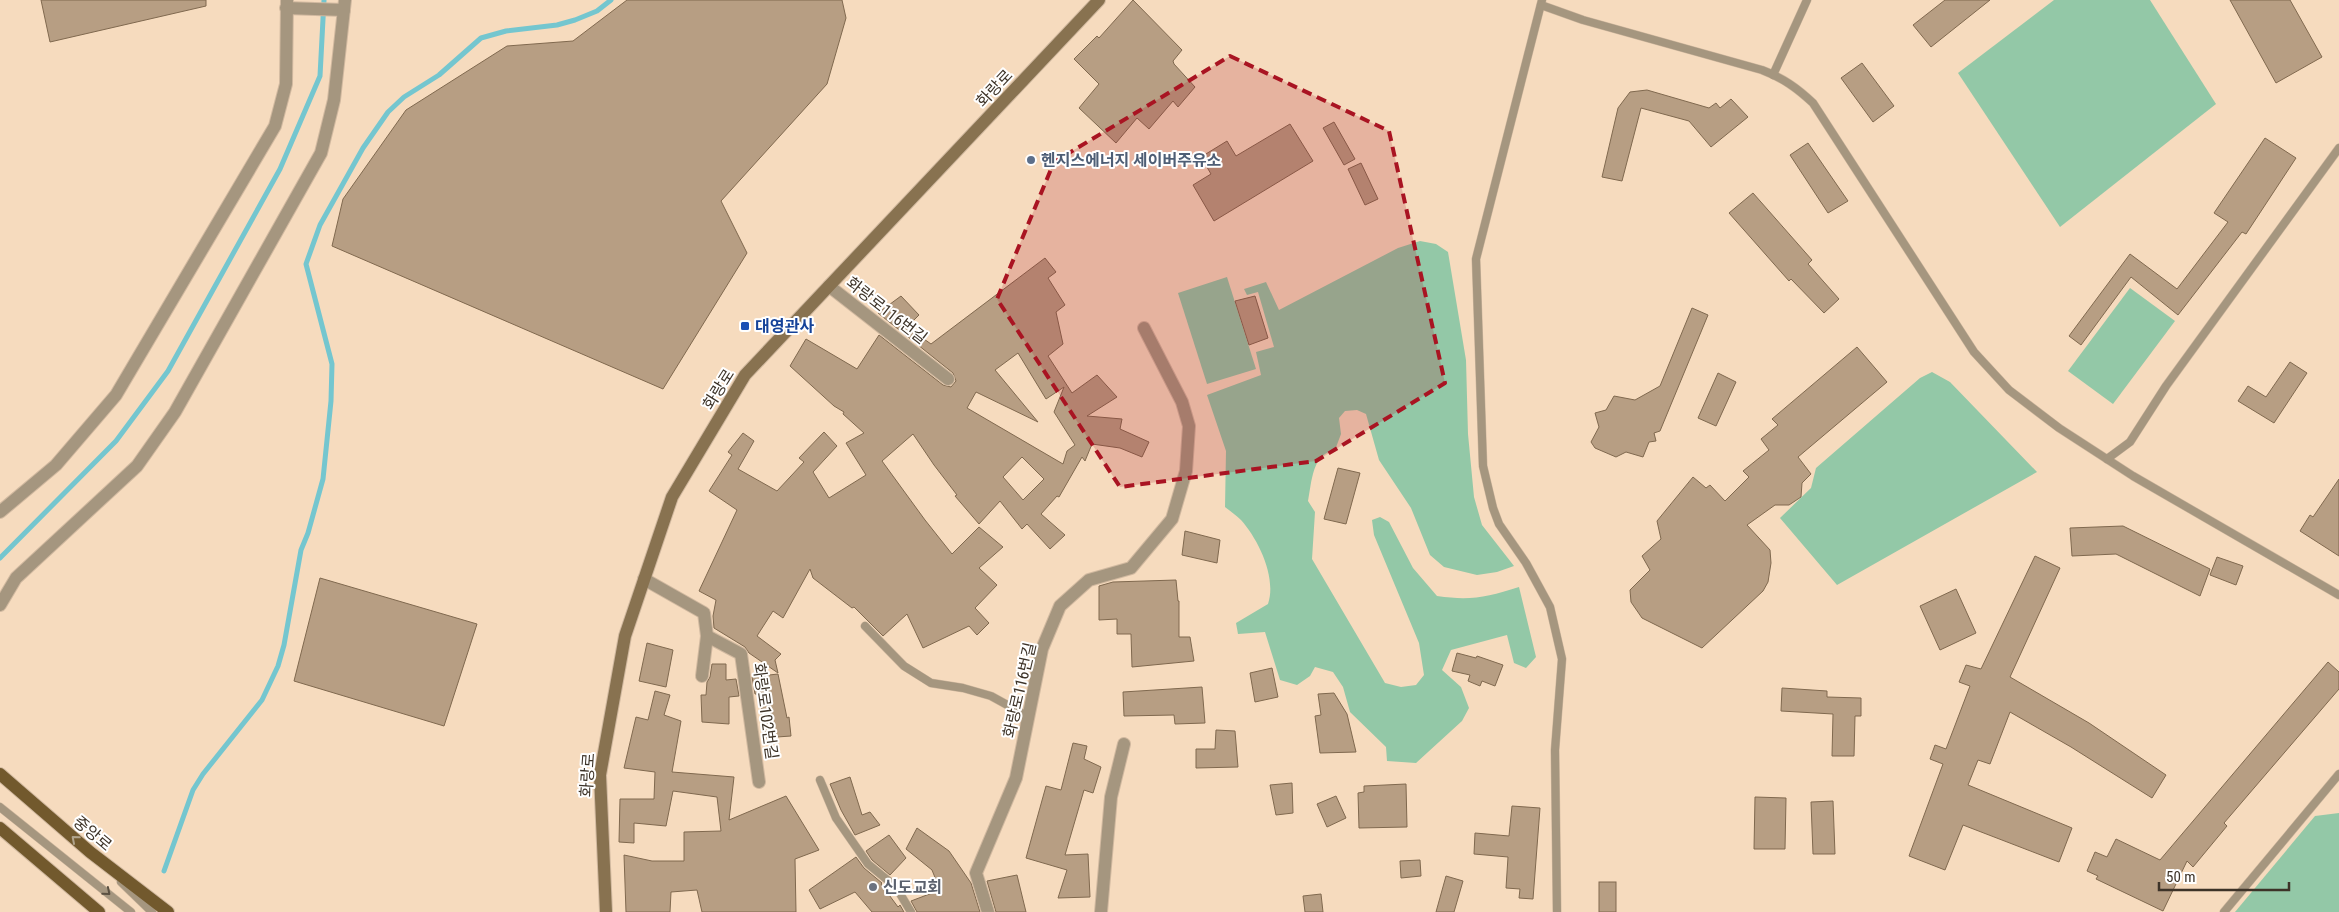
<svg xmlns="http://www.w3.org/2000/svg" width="2339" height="912" font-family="'Roboto Condensed','Noto Sans KR',sans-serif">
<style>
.green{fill:#93c8a7}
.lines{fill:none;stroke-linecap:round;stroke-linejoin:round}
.stream{stroke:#74c6cf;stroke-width:5}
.building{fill:#b79e83;stroke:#80694f;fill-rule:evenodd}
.lane-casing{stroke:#d1b9a0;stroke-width:9}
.street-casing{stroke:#d1b9a0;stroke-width:14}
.secondary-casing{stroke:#d1b9a0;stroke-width:14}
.primary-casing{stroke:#d1b9a0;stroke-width:14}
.lane{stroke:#a5967f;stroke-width:8}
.street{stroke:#a5967f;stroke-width:12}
.secondary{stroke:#887250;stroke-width:12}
.primary{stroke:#72592d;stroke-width:12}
.oneway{stroke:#b1a48c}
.oneway2{stroke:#5c5142}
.marked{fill:#a91422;fill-opacity:0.2;stroke:#a91422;stroke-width:4;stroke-dasharray:10 6;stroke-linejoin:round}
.service-dot{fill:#5c6f8a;stroke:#fff;stroke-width:2}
.transit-dot{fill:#1a4fb4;stroke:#fff;stroke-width:2}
.worship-dot{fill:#6b7280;stroke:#fff;stroke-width:2}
.labels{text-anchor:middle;stroke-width:4;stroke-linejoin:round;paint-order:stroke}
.street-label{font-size:16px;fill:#3d3328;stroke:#fff}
.service-label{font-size:16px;font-weight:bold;fill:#4e5e75;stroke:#fff;text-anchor:start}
.transit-label{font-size:16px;font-weight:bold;fill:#164399;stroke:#fff;text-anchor:start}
.worship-label{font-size:16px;font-weight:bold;fill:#5b616d;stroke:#fff;text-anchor:start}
</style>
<rect width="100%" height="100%" fill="#f6dbbe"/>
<g class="green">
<path d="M2054,0H2150L2216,104L2060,227L1958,73Z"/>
<path d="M1420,241L1436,244L1448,252L1466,360L1468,434L1474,497L1482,525L1514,566L1497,572L1477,575L1444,567L1430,555L1411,508L1379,460L1366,414L1357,410L1345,411L1339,418L1341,434L1335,450C1312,454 1312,481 1308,501L1315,512L1312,559L1385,683L1401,687L1416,685L1424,675L1419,643L1374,535L1372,520L1380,517L1389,522L1413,568L1437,596C1471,601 1487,597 1519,587L1536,657L1526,668L1514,663L1507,635L1451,650L1442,670L1461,687L1469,708L1462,721L1416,763L1387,761L1386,747L1350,712L1343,687L1333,672L1315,667L1310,676L1297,685L1280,680L1265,632L1238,634L1236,623L1268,604C1277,577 1258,539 1241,520C1236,515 1230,511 1225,507L1226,451L1207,395L1261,375L1256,352L1274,347L1258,292L1247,295L1244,289L1266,282L1279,310L1398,248Z"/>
<path d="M1227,277L1256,369L1207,384L1178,293Z"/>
<path d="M2130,288L2175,321L2113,404L2068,371Z"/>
<path d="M1932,372L1950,382L2037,472L1837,585L1780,518L1811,488L1816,468L1920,378Z"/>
<path d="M2339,813V912H2235L2315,816Z"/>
</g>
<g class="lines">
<g class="stream">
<path d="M0,558L116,441L168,371L280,169L320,76L324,0"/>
<path d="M164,871L193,790L203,774L262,700L278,666L284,645L301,550L308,533L323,479L331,401L332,364L306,264L320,225L363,148L388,112L404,97L439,75L481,38L506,31L557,25L575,20L597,11L611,0"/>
</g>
</g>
<g class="building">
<path d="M41,0H206V6L50,42Z"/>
<path d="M627,0H842L846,18L827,84L721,201L747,253L663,389L332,246L343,199L406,110L507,46L573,41Z"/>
<path d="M1133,0L1182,50L1173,61L1174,64L1195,87L1178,107L1173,101L1149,129L1137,118L1116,143L1079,108L1099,84L1074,59L1097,36L1099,38Z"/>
<path d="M1945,0H1990L1931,47L1913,25Z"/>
<path d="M2230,0H2290L2322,57L2276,83Z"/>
<path d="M1862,63L1894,106L1873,122L1841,78Z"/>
<path d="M1647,90L1709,108L1716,103L1720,108L1731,99L1748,117L1711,147L1689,121L1641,108L1622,181L1602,177L1618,108L1630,92Z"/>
<path d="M1334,122L1355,159L1344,165L1323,128Z"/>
<path d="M1290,124L1313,161L1214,221L1193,185L1211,174L1201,157L1227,141L1236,156Z"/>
<path d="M2265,138L2296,158L2246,234L2242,232L2178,315L2131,277L2081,345L2069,336L2130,254L2177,289L2228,222L2214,213Z"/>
<path d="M1808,143L1848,201L1828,213L1790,155Z"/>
<path d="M1361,163L1378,199L1365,205L1348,169Z"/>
<path d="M1753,193L1812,260L1808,264L1839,299L1824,313L1791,279L1789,281L1729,213Z"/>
<path d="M1045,258L1056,272L1048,278L1065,305L1056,312L1063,344L1048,356L1072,393L1097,375L1117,397L1087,416L1122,419L1120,429L1149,442L1142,457L1120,448L1092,444L1085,461L1082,457L1059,497L1057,496L1041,514L1065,535L1050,549L1027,524L1022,529L1000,501L979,524L955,496L957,495L934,465L913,434L882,461L925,520L952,554L979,527L1003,547L979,568L997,585L975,608L989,623L977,635L969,626L923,648L907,614L883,636L854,607L852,608L813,578L810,569L783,618L773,611L757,636L781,654L775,660L778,673L749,653L745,647L714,628L713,616L716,600L699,591L737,510L709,491L732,455L728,452L743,433L754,441L738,469L777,491L804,462L799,458L824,432L837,446L813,472L829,498L866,475L846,443L864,433L843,414L844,412L834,406L790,366L806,339L857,369L879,335L943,385L951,387L956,381L953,373L878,313L901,296L919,315L907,327L931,344ZM1018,353L1046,399L1064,387L1054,412L1075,445L1067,451L1063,464L967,408L976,392L1038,422L995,370ZM1022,457L1044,479L1023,500L1003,477Z"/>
<path d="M1255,296L1268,338L1249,345L1235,301Z"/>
<path d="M1692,308L1708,315L1660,431L1654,433L1656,441L1649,442L1643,457L1626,452L1616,457L1595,448L1591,442L1599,427L1595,413L1606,410L1614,396L1635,400L1660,386Z"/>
<path d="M1857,347L1887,382L1798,457L1811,474L1802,483L1801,497L1789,505H1775L1747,525L1770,550L1771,563L1768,582L1763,591L1702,648L1642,618L1631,602L1630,590L1650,570L1642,556L1661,539L1657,521L1693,477L1706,488L1710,485L1725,501L1749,477L1743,471L1769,450L1761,439L1778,425L1772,419Z"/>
<path d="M2290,362L2307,373L2274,423L2238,401L2248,386L2266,397Z"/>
<path d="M1718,373L1736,382L1716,426L1698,418Z"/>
<path d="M1338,468L1360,473L1346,524L1324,519Z"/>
<path d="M2339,479V556L2300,531L2310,515L2313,517Z"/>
<path d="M2123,526L2210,569L2200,596L2116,554L2072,556L2070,528Z"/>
<path d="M1185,531L1220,540L1217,563L1182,555Z"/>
<path d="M2035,556L2060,568L2010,677L2089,723L2166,775L2152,798L2071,747L2010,712L1990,764L1978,760L1968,785L2072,828L2059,862L1963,825L1945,870L1909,856L1943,764L1930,759L1935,745L1946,749L1970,686L1959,682L1966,665L1981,669Z"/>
<path d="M2217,557L2243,566L2236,585L2210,575Z"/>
<path d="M320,578L477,624L444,726L294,681Z"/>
<path d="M1176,580L1178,601H1179V637H1190L1194,661L1132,667L1131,634H1117V619L1099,620V586L1113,582Z"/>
<path d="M1956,589L1976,633L1940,650L1920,606Z"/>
<path d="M647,643L673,650L666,687L639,681Z"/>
<path d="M1457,653L1476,658L1477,656L1503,665L1495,686L1482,681L1480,686L1468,681L1470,675L1452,671Z"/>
<path d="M2328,662L2339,672V689L2224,823L2227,826L2193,867L2187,861L2163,911L2096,879L2098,876L2087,871L2095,852L2107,857L2116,839L2160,860Z"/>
<path d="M712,664H726V680L736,679L739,696L729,697V724L702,722L701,695H706L707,682L710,677Z"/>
<path d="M1272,668L1278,697L1255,702L1250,673Z"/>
<path d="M778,674L787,718L789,717L791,736L763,738L761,694H755L752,677Z"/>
<path d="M1202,687L1205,723L1175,724L1174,715L1124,716L1123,692Z"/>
<path d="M1782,688L1827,691V697L1861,698V716H1855L1854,756H1832L1833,714L1781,711Z"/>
<path d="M655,691L670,695L664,715L681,721L672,772L734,777L729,820L786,796L819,850L795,859L796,912H702L697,890L671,892L670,912H626L624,855L652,861H684V832L721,831L717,797L673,791L666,826L634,823V843L619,842L620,799H654L655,772L624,768L636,717L648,720Z"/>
<path d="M1334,693L1347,714L1356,752L1320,753L1315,716L1321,715L1318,694Z"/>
<path d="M1216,730L1235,731L1238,767L1196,768V749H1215Z"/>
<path d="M1073,743L1087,746L1084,759L1101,767L1093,793L1084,790L1065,855L1088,854L1090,897L1058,898L1067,870L1026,858L1046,786L1061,790Z"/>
<path d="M850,777L862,815L870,812L880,825L855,835L841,810L830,784Z"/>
<path d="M1292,783L1293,813L1276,815L1270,785Z"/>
<path d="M1406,784L1407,827L1359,828L1358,793L1364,792V786Z"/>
<path d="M1336,796L1346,818L1327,827L1317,804Z"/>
<path d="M1755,797L1786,798L1785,849H1754Z"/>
<path d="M1833,801L1835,854H1813L1811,802Z"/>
<path d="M1512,806L1540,808L1533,899L1519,898L1520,889L1506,888L1508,857L1474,854L1475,833L1509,836Z"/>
<path d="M917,828L949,851L971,883L980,912H917L911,901L940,890L932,870L906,849Z"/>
<path d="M889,835L906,858L890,875L872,860L866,851Z"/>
<path d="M856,857L864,868L882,883L881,884L898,907L900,905L904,912H872L855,892L820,909L809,890Z"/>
<path d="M1420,860L1421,876L1401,878L1400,861Z"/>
<path d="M1017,875L1026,912H996L987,881Z"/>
<path d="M1446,876L1463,881L1454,912H1436Z"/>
<rect x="1599" y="882" width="17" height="30"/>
<path d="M1321,894L1323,912H1305L1303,896Z"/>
</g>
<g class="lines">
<g class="lane-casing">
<g id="lane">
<path d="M1542,0L1476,259L1483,466L1493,508L1499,524L1526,563L1550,607L1562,659L1555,750L1557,912"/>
<path d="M1541,5L1583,20L1762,70C1783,78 1797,88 1813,103L1974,352L2009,390L2059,428L2133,476L2339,595"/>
<path d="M1773,75L1807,0"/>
<path d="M2107,459L2130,442L2166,386L2339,148"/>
<path d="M865,626L904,666L931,683L963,688L991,696L1029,717"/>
<path d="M820,780L836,818L868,864L896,887L911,912"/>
<path d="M0,807L131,912"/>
<path d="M121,882L152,912"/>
<path d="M2224,912L2339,774"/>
</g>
</g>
<g class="street-casing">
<g id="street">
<path d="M286,8L344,10"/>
<path d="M829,286L948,379"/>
<path d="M0,512L56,465L116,395L275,126L286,84L287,0"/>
<path d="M644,579L704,613L707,636L741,654L759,782"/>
<path d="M0,605L16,578L137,466L175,412L321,153L334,100L345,0"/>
<path d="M702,676L707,636"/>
<path d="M988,912L976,873L1016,778L1042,649L1060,606L1089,580L1131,568L1172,519L1186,471L1189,426L1182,402L1144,328"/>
<path d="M1101,912L1111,797L1124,744"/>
</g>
</g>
<g class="secondary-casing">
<path id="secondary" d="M606,912L600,775L625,636L672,497L745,375L1099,0"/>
</g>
<g class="primary-casing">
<g id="primary">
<path d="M0,774L90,852L168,912"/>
<path d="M0,828L99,912"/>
</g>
</g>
<use href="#lane" class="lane"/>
<use href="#street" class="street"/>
<use href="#secondary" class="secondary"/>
<use href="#primary" class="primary"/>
</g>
<defs><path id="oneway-chevron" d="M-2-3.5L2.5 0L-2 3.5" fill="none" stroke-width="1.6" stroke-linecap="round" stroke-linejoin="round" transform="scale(1.25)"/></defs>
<use class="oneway" href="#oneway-chevron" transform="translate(75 839) rotate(-139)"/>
<use class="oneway2" href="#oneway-chevron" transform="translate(107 892) rotate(40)"/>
<path class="marked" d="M1230,56L1389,131L1445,383L1316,461L1120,487L997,299L1054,162Z"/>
<circle class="service-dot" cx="1031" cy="160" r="5"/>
<rect class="transit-dot" x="740" y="321" width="10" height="10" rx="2.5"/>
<circle class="worship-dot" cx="873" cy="887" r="5"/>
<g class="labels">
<g class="street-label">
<text transform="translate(994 88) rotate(-47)" y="6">화랑로</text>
<text transform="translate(887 310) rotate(38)" y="6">화랑로116번길</text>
<text transform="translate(718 389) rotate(-58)" y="6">화랑로</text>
<text transform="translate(1019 690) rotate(-77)" y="6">화랑로116번길</text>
<text transform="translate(766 711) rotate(82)" y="6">화랑로102번길</text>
<text transform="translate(587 775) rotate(-86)" y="6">화랑로</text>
<text transform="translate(93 833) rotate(40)" y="6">중앙로</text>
</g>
<g class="service-label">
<text x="1041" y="166">헨지스에너지 세이버주유소</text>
</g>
<g class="transit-label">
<text x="755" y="332">대영관사</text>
</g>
<g class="worship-label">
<text x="883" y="893">신도교회</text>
</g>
</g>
<path d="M2159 882v8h130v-8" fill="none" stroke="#3d3328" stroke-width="2.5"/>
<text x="2166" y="882" font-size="15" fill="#3d3328" stroke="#ffffff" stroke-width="4" paint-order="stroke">50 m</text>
</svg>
